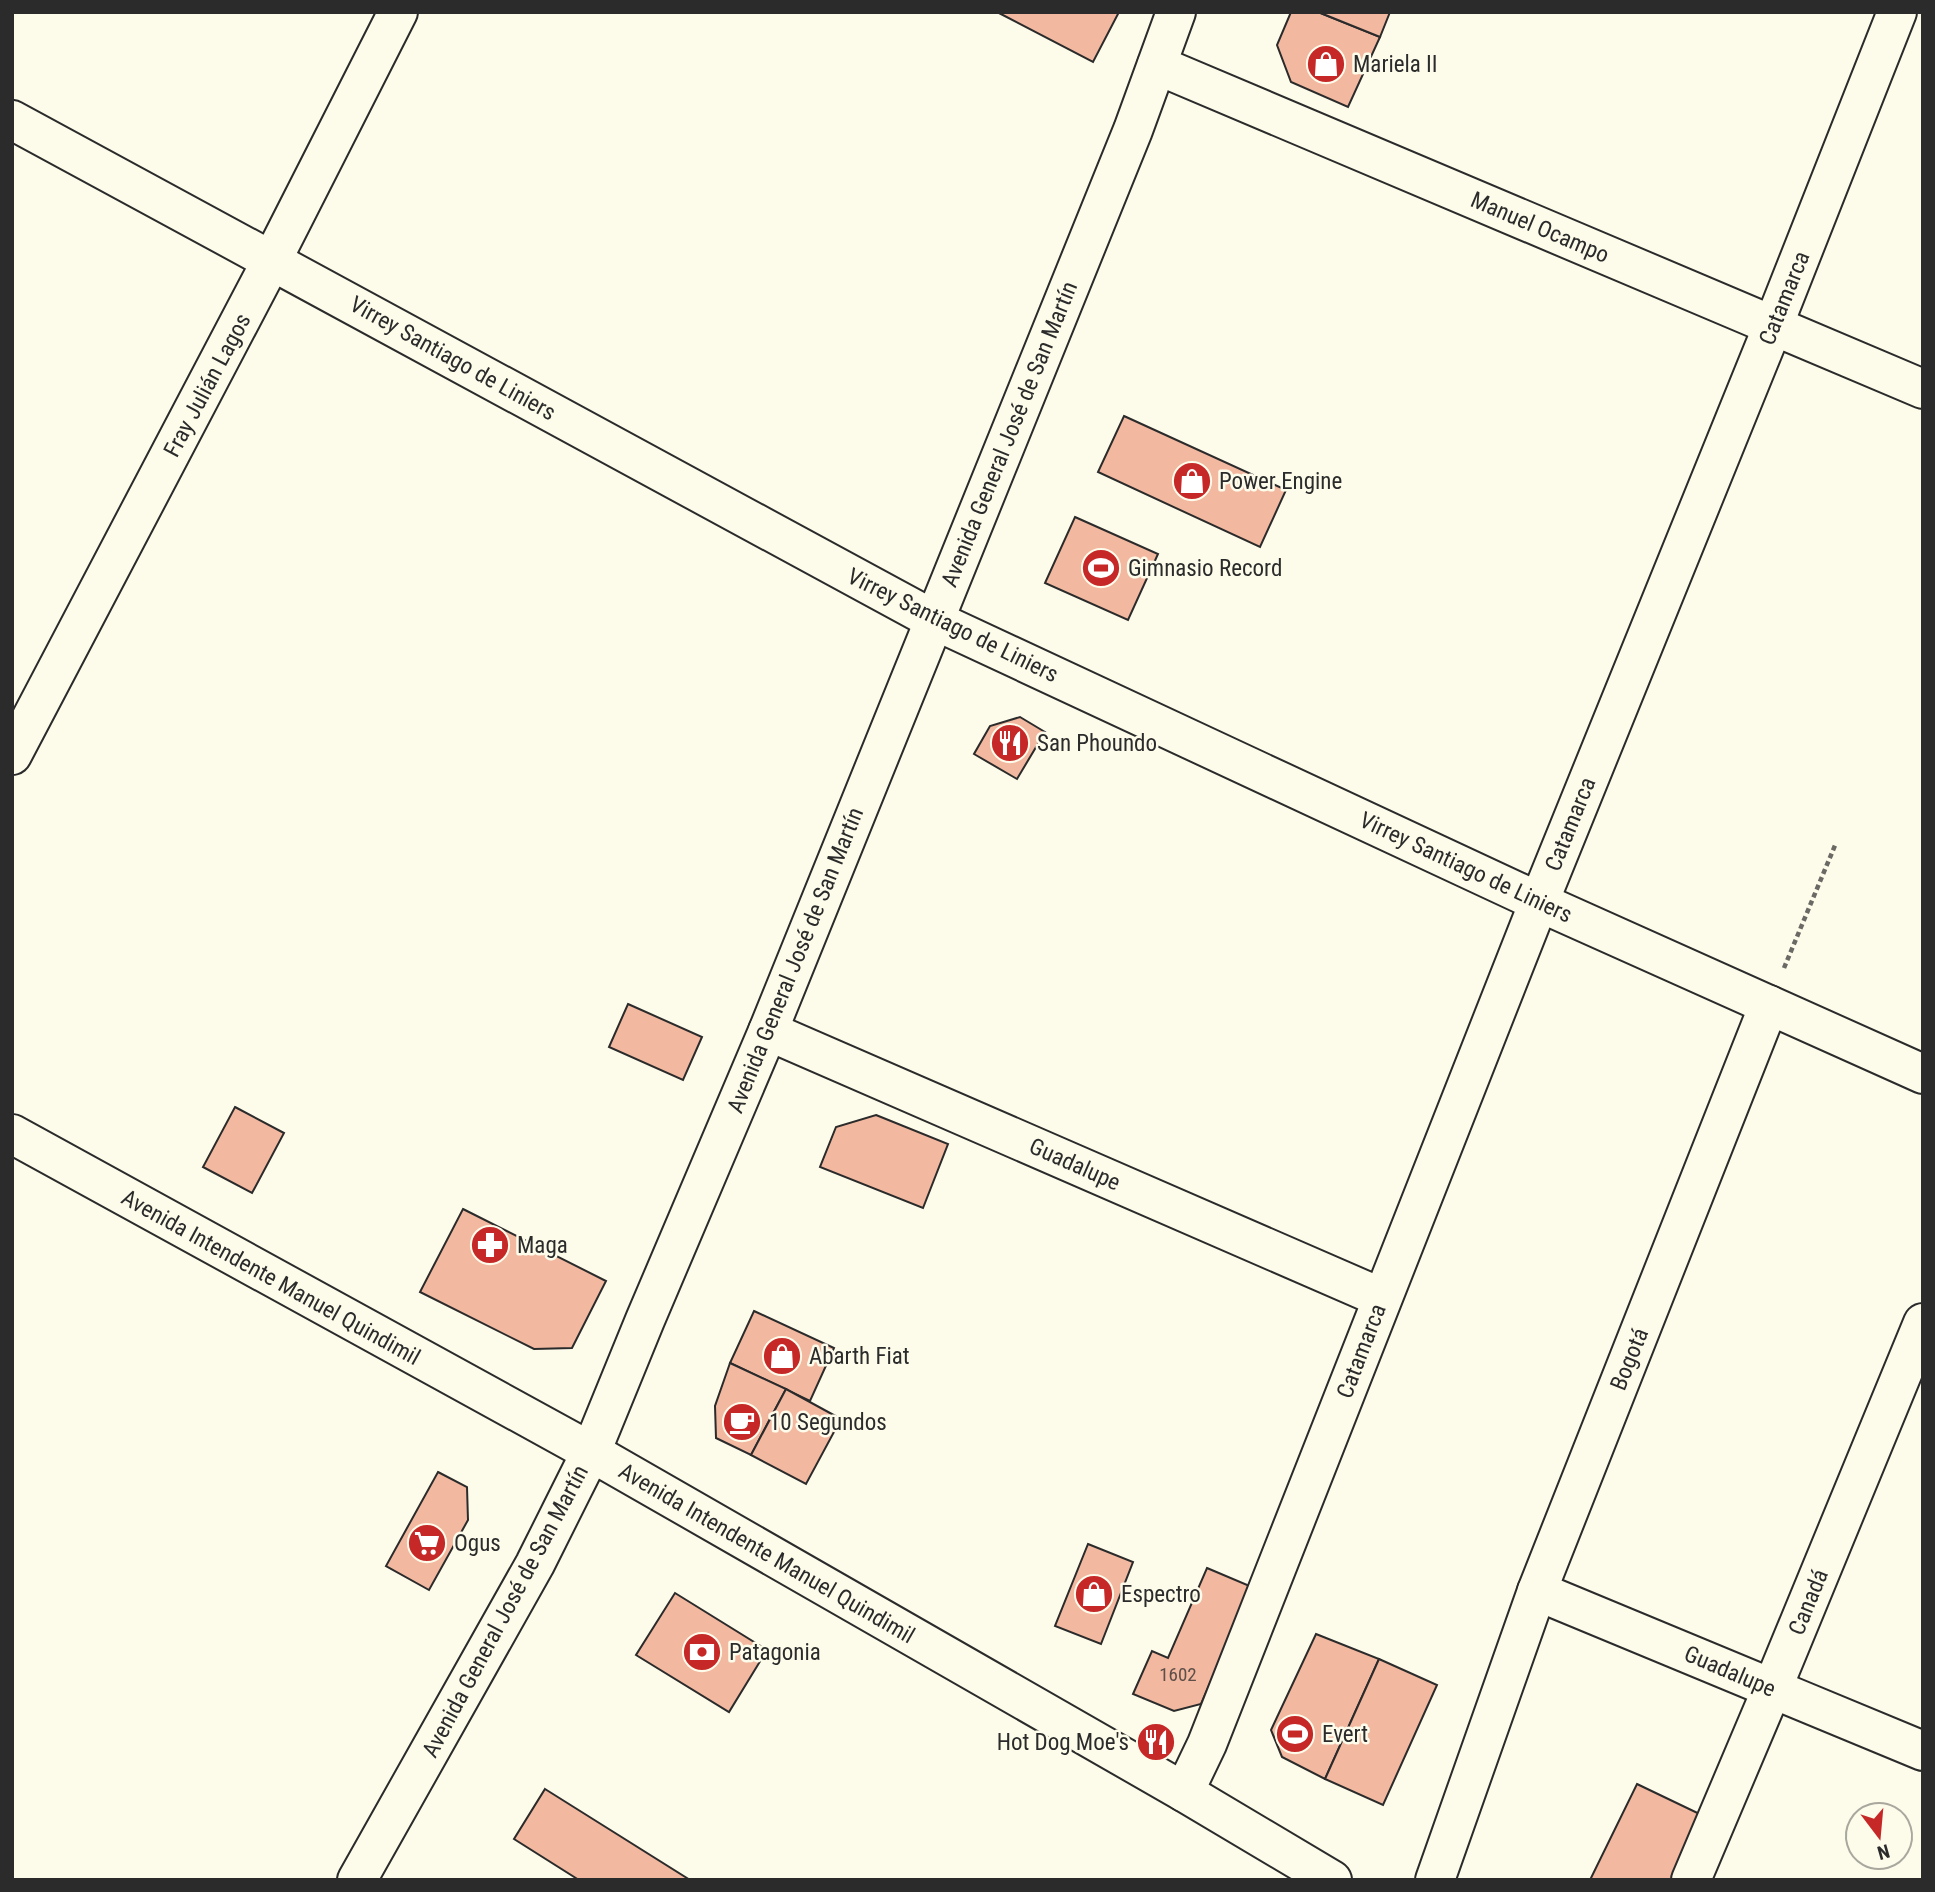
<svg xmlns="http://www.w3.org/2000/svg" width="1935" height="1892" font-family="'Roboto Condensed',sans-serif">
<style>
.building{fill:#f2b8a0;stroke:#2b2b2b;stroke-width:2}
.lines{fill:none;stroke-linecap:round;stroke-linejoin:round}
.minor-casing{stroke:#2b2b2b;stroke-width:42}
.major-casing{stroke:#2b2b2b;stroke-width:42}
.path{stroke:#6a6964;stroke-width:4.5;stroke-dasharray:5 3.5;stroke-linecap:butt}
.minor{stroke:#fdfbea;stroke-width:38}
.major{stroke:#fdfbea;stroke-width:38}
.labels{text-anchor:middle;stroke-width:5;stroke-linejoin:round;paint-order:stroke}
.number-label{font-size:19px;fill:#5d4e48}
.poi-label{font-size:23px;fill:#2b2b2b;stroke:#fdfbea;text-anchor:start}
.street-label{font-size:23px;fill:#2b2b2b;stroke:#fdfbea}
</style>
<rect width="100%" height="100%" fill="#fdfbea"/>
<g class="building">
<path d="M997,12H1119L1093,62Z"/>
<path d="M1291,12H1318L1380,37L1348,107L1291,82L1277,45Z"/>
<path d="M1318,12H1390L1380,37Z"/>
<path d="M1124,416L1286,490L1260,547L1098,472Z"/>
<path d="M1075,517L1158,554L1128,620L1045,583Z"/>
<path d="M1020,717L1045,732L1017,779L974,754L990,726Z"/>
<path d="M628,1004L702,1037L683,1080L609,1047Z"/>
<path d="M235,1107L284,1133L252,1193L203,1167Z"/>
<path d="M876,1115L948,1144L923,1208L820,1167L836,1127Z"/>
<path d="M463,1209L606,1281L572,1348L534,1349L420,1292Z"/>
<path d="M754,1311L834,1348L810,1401L730,1363Z"/>
<path d="M730,1363L786,1389L751,1455L716,1438L715,1406Z"/>
<path d="M786,1389L841,1419L806,1484L751,1455Z"/>
<path d="M438,1472L467,1487L468,1520L429,1590L386,1566Z"/>
<path d="M1088,1544L1133,1562L1101,1644L1055,1626Z"/>
<path d="M1207,1568L1252,1587L1201,1704L1174,1711L1133,1694L1152,1651L1168,1658Z"/>
<path d="M675,1593L767,1650L729,1712L636,1655Z"/>
<path d="M1316,1634L1379,1659L1325,1779L1282,1757L1271,1730Z"/>
<path d="M1379,1659L1437,1685L1383,1805L1325,1779Z"/>
<path d="M1637,1784L1708,1818L1678,1880H1590Z"/>
<path d="M545,1789L690,1880H579L514,1839Z"/>
</g>
<g class="lines">
<g class="minor-casing">
<g id="minor">
<path d="M1157,65L1923,389"/>
<path d="M12,120L934,620L1539,902L1923,1074"/>
<path d="M12,755L272,260L398,12"/>
<path d="M768,1031L1382,1298"/>
<path d="M12,1134L591,1452L1184,1792L1332,1880"/>
<path d="M1537,1591L1923,1751"/>
<path d="M1184,1792L1207,1744L1539,902L1773,326L1897,12"/>
<path d="M1435,1880L1537,1591L1769,1005"/>
<path d="M1691,1880L1772,1689L1923,1323"/>
</g>
</g>
<g class="major-casing">
<path id="major" d="M357,1880L535,1564L591,1452L645,1320L768,1031L1133,130L1176,12"/>
</g>
<path class="path" d="M1784,968L1836,843"/>
<use href="#minor" class="minor"/>
<use href="#major" class="major"/>
</g>
<defs>
<g id="shop-disc" transform="scale(2.0125)"><circle r="9.5" fill="#c62828" stroke="#fdfbea"/><path d="M-5-2.5h2.3a2.7 3.5 0 0 1 5.4 0H5L5.5 6h-11ZM-1.5-2.5h3a1.5 2.3 0 0 0-3 0Z" fill="#fff"/></g>
<g id="stadium-disc" transform="scale(2.0125)"><circle r="9.5" fill="#c62828" stroke="#fdfbea"/><path d="M0-5a6.5 5 0 1 0 0 10a6.5 5 0 1 0 0-10ZM-3.5-1.8h7v3.6h-7Z" fill="#fff"/></g>
<g id="restaurant-disc" transform="scale(2.0125)"><circle r="9.5" fill="#c62828" stroke="#fdfbea"/><path d="M-5-6h1v4h1v-4h1v4h1v-4h1v5L-1.5 .5V6h-2V.5L-5-1ZM5-6V6H3V1.5H1.5Q1.5-4 5-6Z" fill="#fff"/></g>
<g id="pharmacy-disc" transform="scale(2.0125)"><circle r="9.5" fill="#c62828" stroke="#fdfbea"/><path d="M-2-6h4v4h4v4h-4v4h-4v-4h-4v-4h4Z" fill="#fff"/></g>
<g id="cafe-disc" transform="scale(2.0125)"><circle r="9.5" fill="#c62828" stroke="#fdfbea"/><path d="M-5.5-4.5H6V0H3Q3 3.5 0 3.5H-2.5Q-5.5 3.5-5.5 0ZM3-3.2v2h1.7v-2ZM-6 4.5H4V6H-6Z" fill="#fff"/></g>
<g id="supermarket-disc" transform="scale(2.0125)"><circle r="9.5" fill="#c62828" stroke="#fdfbea"/><path d="M-6-5.5h2.5l.6 2H6L4.5 2H-2.5L-4.4-4H-6ZM-1.5 3.2a1.3 1.3 0 1 0 .1 0ZM3 3.2a1.3 1.3 0 1 0 .1 0Z" fill="#fff"/></g>
<g id="bank-disc" transform="scale(2.0125)"><circle r="9.5" fill="#c62828" stroke="#fdfbea"/><path d="M-6-4H6V4H-6ZM0-2.3a2.3 2.3 0 1 0 0 4.6a2.3 2.3 0 1 0 0-4.6Z" fill="#fff"/></g>
</defs>
<g fill-rule="evenodd">
<use href="#shop-disc" x="1326" y="64"/>
<use href="#shop-disc" x="1192" y="481"/>
<use href="#stadium-disc" x="1101" y="568"/>
<use href="#restaurant-disc" x="1010" y="743"/>
<use href="#pharmacy-disc" x="490" y="1245"/>
<use href="#shop-disc" x="782" y="1356"/>
<use href="#cafe-disc" x="742" y="1422"/>
<use href="#supermarket-disc" x="427" y="1543"/>
<use href="#shop-disc" x="1094" y="1594"/>
<use href="#bank-disc" x="702" y="1652"/>
<use href="#stadium-disc" x="1295" y="1734"/>
<use href="#restaurant-disc" x="1156" y="1742"/>
</g>
<g class="labels">
<g class="number-label">
<text x="1178" y="1681">1602</text>
</g>
<g class="poi-label">
<text x="1353" y="72">Mariela II</text>
<text x="1219" y="489">Power Engine</text>
<text x="1128" y="576">Gimnasio Record</text>
<text x="1037" y="751">San Phoundo</text>
<text x="517" y="1253">Maga</text>
<text x="809" y="1364">Abarth Fiat</text>
<text x="769" y="1430">10 Segundos</text>
<text x="454" y="1551">Ogus</text>
<text x="1121" y="1602">Espectro</text>
<text x="729" y="1660">Patagonia</text>
<text x="1322" y="1742">Evert</text>
<text x="1129" y="1750" text-anchor="end">Hot Dog Moe's</text>
</g>
<g class="street-label">
<text transform="translate(1540 227) rotate(23)" y="8">Manuel Ocampo</text>
<text transform="translate(1784 298) rotate(-68)" y="8">Catamarca</text>
<text transform="translate(453 358) rotate(29)" y="8">Virrey Santiago de Liniers</text>
<text transform="translate(207 385) rotate(-62)" y="8">Fray Julián Lagos</text>
<text transform="translate(1009 434) rotate(-68)" y="8">Avenida General José de San Martín</text>
<text transform="translate(953 625) rotate(26)" y="8">Virrey Santiago de Liniers</text>
<text transform="translate(1570 824) rotate(-68)" y="8">Catamarca</text>
<text transform="translate(1466 867) rotate(25)" y="8">Virrey Santiago de Liniers</text>
<text transform="translate(795 960) rotate(-68)" y="8">Avenida General José de San Martín</text>
<text transform="translate(1075 1164) rotate(24)" y="8">Guadalupe</text>
<text transform="translate(271 1277) rotate(29)" y="8">Avenida Intendente Manuel Quindimil</text>
<text transform="translate(1361 1351) rotate(-69)" y="8">Catamarca</text>
<text transform="translate(1629 1359) rotate(-68)" y="8">Bogotá</text>
<text transform="translate(767 1553) rotate(30)" y="8">Avenida Intendente Manuel Quindimil</text>
<text transform="translate(1808 1602) rotate(-68)" y="8">Canadá</text>
<text transform="translate(505 1611) rotate(-62)" y="8">Avenida General José de San Martín</text>
<text transform="translate(1730 1671) rotate(23)" y="8">Guadalupe</text>
</g>
</g>
<rect width="1935" height="1892" fill="none" stroke="#2b2b2b" stroke-width="28"/>
<g transform="translate(1879 1836) rotate(164)"><circle r="33" fill="#fdfbea" stroke="#a9a89e" stroke-width="2"/>
<path d="M0-5L12 26L0 18L-12 26Z" fill="#c62828"/>
<text y="-10" font-size="19" font-weight="bold" text-anchor="middle" fill="#2b2b2b">N</text>
</g>
</svg>
